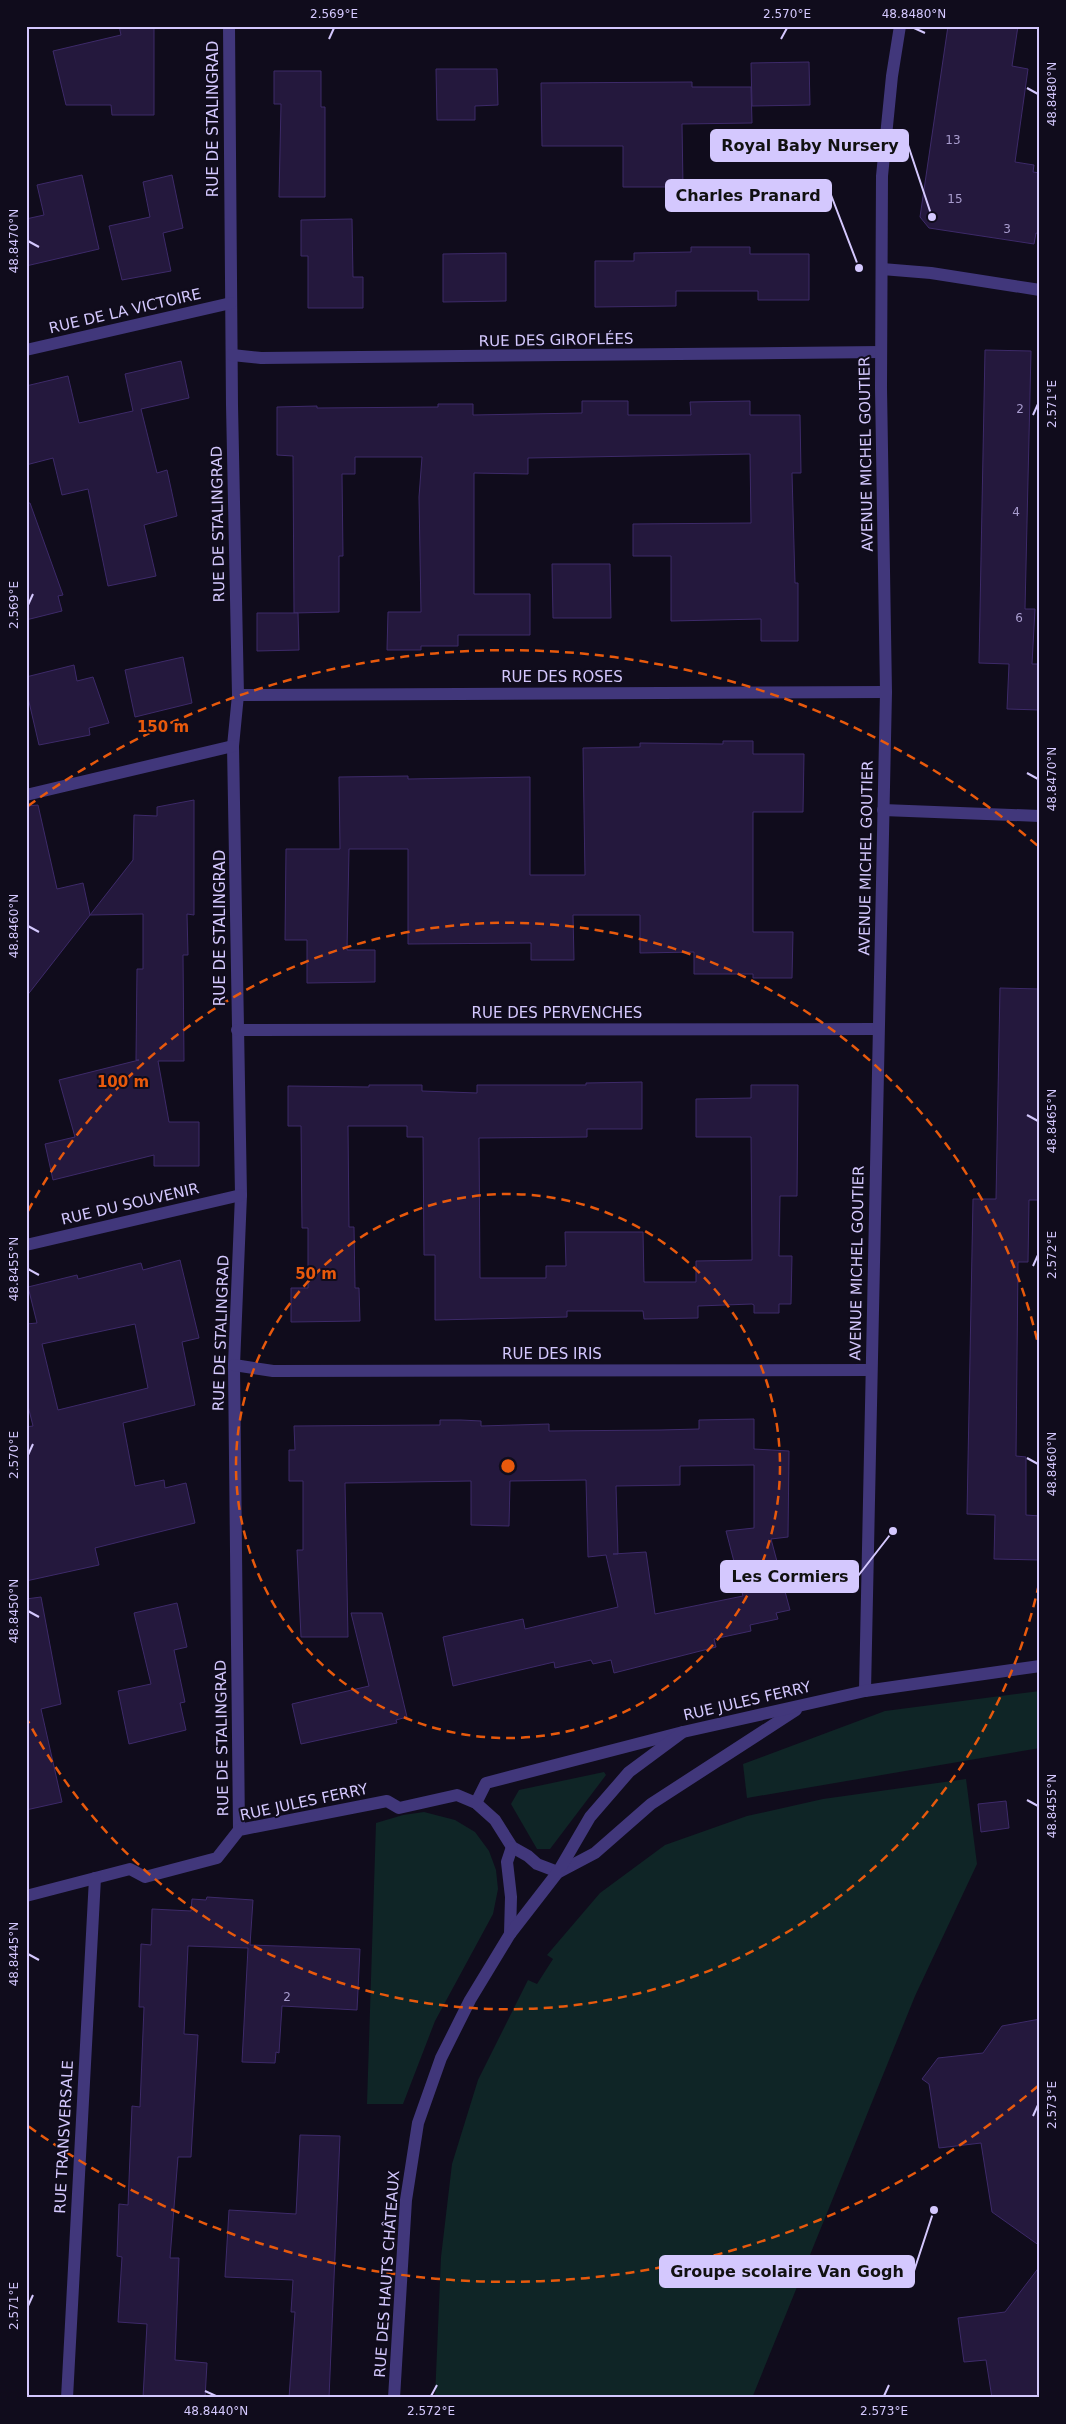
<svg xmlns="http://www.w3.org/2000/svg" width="1066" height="2424" font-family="'DejaVu Sans',sans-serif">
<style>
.green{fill:#0f2526}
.building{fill:#24183d;stroke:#3d2a69;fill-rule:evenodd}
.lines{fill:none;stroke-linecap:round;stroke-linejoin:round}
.minor{stroke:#41377b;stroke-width:12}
.tertiary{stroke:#41377b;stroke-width:12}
.ticks{fill:none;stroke:#d4c8fe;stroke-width:2}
.ring{fill:none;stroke:#e8590c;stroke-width:2.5;stroke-dasharray:9 6}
.labels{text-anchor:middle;stroke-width:4;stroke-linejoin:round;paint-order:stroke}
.number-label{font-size:12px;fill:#a89cce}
.street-label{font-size:15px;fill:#d4c8fe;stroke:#100c1c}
.centre{fill:#e8590c;stroke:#100c1c;stroke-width:2.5}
.ring-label{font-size:15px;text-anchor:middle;font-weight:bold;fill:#e8590c;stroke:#100c1c;stroke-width:4;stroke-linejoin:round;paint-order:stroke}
.leader{fill:none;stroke:#d4c8fe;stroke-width:2}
.callout-dot{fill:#d4c8fe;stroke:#100c1c;stroke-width:2}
.callout{fill:#d4c8fe;stroke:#d4c8fe;stroke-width:2}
.callout-label{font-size:16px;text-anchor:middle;font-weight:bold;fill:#111}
.neatline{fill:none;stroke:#d4c8fe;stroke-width:2}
.ticks-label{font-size:12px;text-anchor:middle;fill:#d4c8fe}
</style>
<rect width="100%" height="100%" fill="#100c1c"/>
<g class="green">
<path d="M1040,1691V1748L747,1798L743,1764L885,1711Z"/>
<path d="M604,1772L606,1775L550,1849H537L511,1804L519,1790Z"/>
<path d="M966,1779L977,1864L915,1996L752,2398H435L441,2257L452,2164L478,2080L528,1980L537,1984L553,1959L547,1955L600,1893L665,1845L747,1816L823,1799Z"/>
<path d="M424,1812L455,1820L475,1832L489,1851L496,1870L498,1889L493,1914L435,2021L403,2104H367L376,1823L403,1815Z"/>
</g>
<g class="building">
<path d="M119,26H154V115H112L111,105H66L53,51L121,35Z"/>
<path d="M948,26H1018L1012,66L1028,69L1015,162L1034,165L1033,172L1040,173V234L1036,233L1034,244L929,228L920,217Z"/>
<path d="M809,62L810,105L752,106L751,63Z"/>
<path d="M436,69H497L498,105L475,106V120H437Z"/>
<path d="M274,71H321V107H325V197H279L281,104H274Z"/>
<path d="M692,82V87H751L752,123L682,124L683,187H623V146H542L541,83Z"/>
<path d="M82,175L99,249L26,266V219L44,215L37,185Z"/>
<path d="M172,175L183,228L163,233L171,271L122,280L109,226L150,217L143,182Z"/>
<path d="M352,219L353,277H363V308H308V256H301V220Z"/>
<path d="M691,247H750V254H809V300H758V291H676V306L595,307V261H634V253L691,252Z"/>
<path d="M506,253V301L443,302V254Z"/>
<path d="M985,350L1031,351L1025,609H1035L1032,664H1040V710L1007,709L1009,664L979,663Z"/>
<path d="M181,361L189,398L141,409L157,473L167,470L177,516L144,525L156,576L108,586L88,489L62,495L53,458L26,465V386L68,376L79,423L133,411L125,374Z"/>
<path d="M582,401H628V415H691L690,402L750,401V415H800L801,473H792L795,583H798V641H761V619L671,621V556H633V524L751,523L750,454L528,458V474L474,473V594H530V635H458V646H421V650H387L388,612H421L419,497L422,457H355V474H342L343,556H339V612L294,613L293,456L277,455V407L317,406V408L438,407V404H473V415L582,413Z"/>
<path d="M26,503H30L63,595L58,596L62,611L26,620Z"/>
<path d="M552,564H610L611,618H553Z"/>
<path d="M257,613H298L299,650L257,651Z"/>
<path d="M183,657L192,703L135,717L125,670Z"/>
<path d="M74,665L77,681L93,677L109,723L89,728L90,735L39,745L26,689V677Z"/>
<path d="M723,741H753V754H804L803,812H753V932H793L792,978H753V974H694V952L640,953V915H573L574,960H531V943L408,944V849H349L347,950H375V982L307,983V940H285L286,849H340L339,777L408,776V779L530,777V875H585L583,748L640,747V743L723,744Z"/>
<path d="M194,800V915L187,914L188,955H183L184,1061H158L169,1122H199V1166H154V1155L53,1180L45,1144L75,1137L59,1080L139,1060H136L137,969H143V914L90,915L133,860L134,815L157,816V807Z"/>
<path d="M38,805L57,889L83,883L90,915L26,997V806Z"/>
<path d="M1000,988L1040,989V1200H1029L1028,1262H1018L1016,1456L1026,1457V1515L1040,1516V1560L994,1559L995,1515L967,1514L973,1199H996Z"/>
<path d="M642,1082V1129H587V1137L479,1138L480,1278H546V1266H566L565,1232H643L644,1282H696V1261L752,1260L751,1137H696V1099L751,1098V1085H798L797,1196H780L779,1256H792L791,1304H779V1313H754V1305L752,1304L698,1306V1318L644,1319L643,1311H567V1317L435,1320V1255H424L423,1137H407V1126H348L349,1227H354L355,1288H359L360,1321L291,1322V1288H308V1228H302L301,1126H288V1086L369,1087V1085H422V1091L477,1093V1085H586V1083Z"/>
<path d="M180,1260L199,1338L182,1342L195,1405L123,1423L135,1486L164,1480L165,1488L186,1483L195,1523L95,1548L99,1565L26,1581V1427L33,1426L26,1398V1324L37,1323L28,1287L77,1275L78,1279L141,1263L143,1270ZM135,1324L148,1388L58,1410L42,1344Z"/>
<path d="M754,1419V1449L789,1451L788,1537L771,1539L790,1610L776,1613L778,1619L750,1625L751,1631L714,1639L716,1647L614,1673L611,1660L593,1664L591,1660L555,1668L554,1662L453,1686L443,1637L523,1619L525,1629L618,1607L606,1555L588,1557L586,1480L510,1481L509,1526L471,1525V1481L345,1483L348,1637H301L297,1550H303V1481H289V1450H295L294,1426L440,1425V1420H461L481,1421V1426L549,1424V1431L660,1430L699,1429V1420ZM754,1465V1528L726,1531L743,1596L655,1614L646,1552L613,1554H618L616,1486L680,1485V1466Z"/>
<path d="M41,1597L61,1704L41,1709L62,1802L26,1810V1599Z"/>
<path d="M177,1603L187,1647L174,1650L185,1702L180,1703L186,1730L129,1744L118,1691L151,1684L134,1613Z"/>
<path d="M351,1613H382L407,1717L396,1720L397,1723L301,1744L292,1704L369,1686Z"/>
<path d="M1006,1801L1009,1828L981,1832L978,1804Z"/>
<path d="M207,1897L253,1900L250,1945L360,1949L357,2010L282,2006L279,2053L276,2052L275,2063L242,2062L248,1948L188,1946L184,2034L198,2035L191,2157H178L170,2258H179L175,2360L207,2363L205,2398H143L147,2324L118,2322L122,2257L117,2256L119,2204L128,2205L132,2106L140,2107L144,2007H139L141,1944L151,1945L152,1909L191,1911L192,1899L206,1900Z"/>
<path d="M1040,2019V2246L992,2212L981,2143L939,2148L929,2084L922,2079L938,2058L983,2053L1002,2026Z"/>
<path d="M300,2135L340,2136L329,2398H289L295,2312H291L293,2280L225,2277L229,2210L296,2214Z"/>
<path d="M1040,2266V2398H992L986,2360L964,2362L958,2318L1005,2312Z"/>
</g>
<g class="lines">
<g class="minor">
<path d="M229,26L232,405L238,695L233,746L241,1195L234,1365L239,1830"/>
<path d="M882,269L931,273L1040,290"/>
<path d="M26,350L231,303"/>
<path d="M232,355L261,358L881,352"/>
<path d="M238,695L886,692"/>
<path d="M26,795L233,746"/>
<path d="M883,810L1040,816"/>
<path d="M237,1030L878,1029"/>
<path d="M26,1245L241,1195"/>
<path d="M234,1365L273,1371L871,1370"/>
<path d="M476,1803L486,1783L683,1732"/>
<path d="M26,1896L130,1869L145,1877L217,1858L239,1830L387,1801L399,1808L457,1795L476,1803L495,1820L512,1847L528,1856L537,1864L558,1872"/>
<path d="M510,1934L511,1897L507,1862L512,1847"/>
<path d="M67,2398L95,1878"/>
</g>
<g class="tertiary">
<path d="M865,1691L886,692L881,388L882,176L892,76L900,26"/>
<path d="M559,1872L595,1853L651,1804L796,1710"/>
<path d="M394,2398L406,2200L418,2123L441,2058L470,2000L510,1934L558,1872L590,1817L629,1772L683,1732L865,1691L1040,1666"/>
</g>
</g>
<path class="ticks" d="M914,28L925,33M329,39L334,28M781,39L787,28M1027,88L1038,94M28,241L39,247M1033,415L1038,404M28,605L33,594M1027,773L1038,779M28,926L39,932M1027,1115L1038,1121M1033,1266L1038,1255M28,1269L39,1275M28,1455L33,1444M1027,1458L1038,1464M28,1611L39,1617M1027,1800L1038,1806M28,1954L39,1960M1033,2116L1038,2105M28,2306L33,2295M205,2391L216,2396M431,2396L437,2385M884,2396L889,2385"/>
<g class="ring">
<circle cx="508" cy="1466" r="272"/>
<path d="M1039 1584A544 544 0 0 1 28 1721M28 1211A544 544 0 0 1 1039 1348"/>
<path d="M1038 2086A816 816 0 0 1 28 2126M28 806A816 816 0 0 1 1038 846"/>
</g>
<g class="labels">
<g class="number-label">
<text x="953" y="144">13</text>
<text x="955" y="203">15</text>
<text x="1007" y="233">3</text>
<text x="1020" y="413">2</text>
<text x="1016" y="516">4</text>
<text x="1019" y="622">6</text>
<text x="287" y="2001">2</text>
</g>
<g class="street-label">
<text transform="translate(213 119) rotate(-90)" y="5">RUE DE STALINGRAD</text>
<text transform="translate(125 311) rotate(-13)" y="5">RUE DE LA VICTOIRE</text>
<text transform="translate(556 340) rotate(-1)" y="5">RUE DES GIROFLÉES</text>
<text transform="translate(866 454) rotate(-91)" y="5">AVENUE MICHEL GOUTIER</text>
<text transform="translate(218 524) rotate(-91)" y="5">RUE DE STALINGRAD</text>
<text x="562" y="682">RUE DES ROSES</text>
<text transform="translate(866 858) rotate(-89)" y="5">AVENUE MICHEL GOUTIER</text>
<text transform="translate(220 928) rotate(-90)" y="5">RUE DE STALINGRAD</text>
<text x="557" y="1018">RUE DES PERVENCHES</text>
<text transform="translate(130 1204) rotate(-13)" y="5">RUE DU SOUVENIR</text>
<text transform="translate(857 1263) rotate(-89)" y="5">AVENUE MICHEL GOUTIER</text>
<text transform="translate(221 1333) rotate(-88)" y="5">RUE DE STALINGRAD</text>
<text x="552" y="1359">RUE DES IRIS</text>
<text transform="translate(747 1701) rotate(-13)" y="5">RUE JULES FERRY</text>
<text transform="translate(222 1738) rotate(-91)" y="5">RUE DE STALINGRAD</text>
<text transform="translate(304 1802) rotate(-12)" y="5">RUE JULES FERRY</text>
<text transform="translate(64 2137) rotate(-87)" y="5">RUE TRANSVERSALE</text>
<text transform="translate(387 2274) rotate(-86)" y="5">RUE DES HAUTS CHÂTEAUX</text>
</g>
</g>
<circle cx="508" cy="1466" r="8" class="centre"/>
<g class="ring-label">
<text x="163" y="732">150 m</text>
<text x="123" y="1087">100 m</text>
<text x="316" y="1279">50 m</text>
</g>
<path class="leader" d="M932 217L908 145M859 268L831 195M893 1531L858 1576M934 2210L914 2271"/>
<g class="callout-dot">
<circle cx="932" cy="217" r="5"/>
<circle cx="859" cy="268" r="5"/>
<circle cx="893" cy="1531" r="5"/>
<circle cx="934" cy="2210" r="5"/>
</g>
<g class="callout">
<rect x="711" y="130" width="197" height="31" rx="5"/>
<rect x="666" y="180" width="165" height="31" rx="5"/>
<rect x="721" y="1561" width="137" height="31" rx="5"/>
<rect x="660" y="2256" width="254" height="31" rx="5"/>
</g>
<g class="callout-label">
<text x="810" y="151">Royal Baby Nursery</text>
<text x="748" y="201">Charles Pranard</text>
<text x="790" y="1582">Les Cormiers</text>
<text x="787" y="2277">Groupe scolaire Van Gogh</text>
</g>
<rect width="1066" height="2424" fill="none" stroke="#100c1c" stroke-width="55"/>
<rect x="28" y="28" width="1010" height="2368" class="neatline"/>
<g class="ticks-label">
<text x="334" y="18">2.569°E</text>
<text x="787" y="18">2.570°E</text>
<text x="914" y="18">48.8480°N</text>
<text transform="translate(1052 94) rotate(-90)" y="4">48.8480°N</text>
<text transform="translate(14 241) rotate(-90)" y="4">48.8470°N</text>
<text transform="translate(1052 404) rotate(-90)" y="4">2.571°E</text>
<text transform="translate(14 605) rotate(-90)" y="4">2.569°E</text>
<text transform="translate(1052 779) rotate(-90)" y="4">48.8470°N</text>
<text transform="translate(14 926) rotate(-90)" y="4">48.8460°N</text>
<text transform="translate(1052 1121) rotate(-90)" y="4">48.8465°N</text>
<text transform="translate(1052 1255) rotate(-90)" y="4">2.572°E</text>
<text transform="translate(14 1269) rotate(-90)" y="4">48.8455°N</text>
<text transform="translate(14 1455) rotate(-90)" y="4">2.570°E</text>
<text transform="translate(1052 1464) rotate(-90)" y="4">48.8460°N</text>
<text transform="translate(14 1611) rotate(-90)" y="4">48.8450°N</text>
<text transform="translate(1052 1806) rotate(-90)" y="4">48.8455°N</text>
<text transform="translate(14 1954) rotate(-90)" y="4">48.8445°N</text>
<text transform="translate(1052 2105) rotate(-90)" y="4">2.573°E</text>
<text transform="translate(14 2306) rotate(-90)" y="4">2.571°E</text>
<text x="216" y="2415">48.8440°N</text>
<text x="431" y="2415">2.572°E</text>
<text x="884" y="2415">2.573°E</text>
</g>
</svg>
